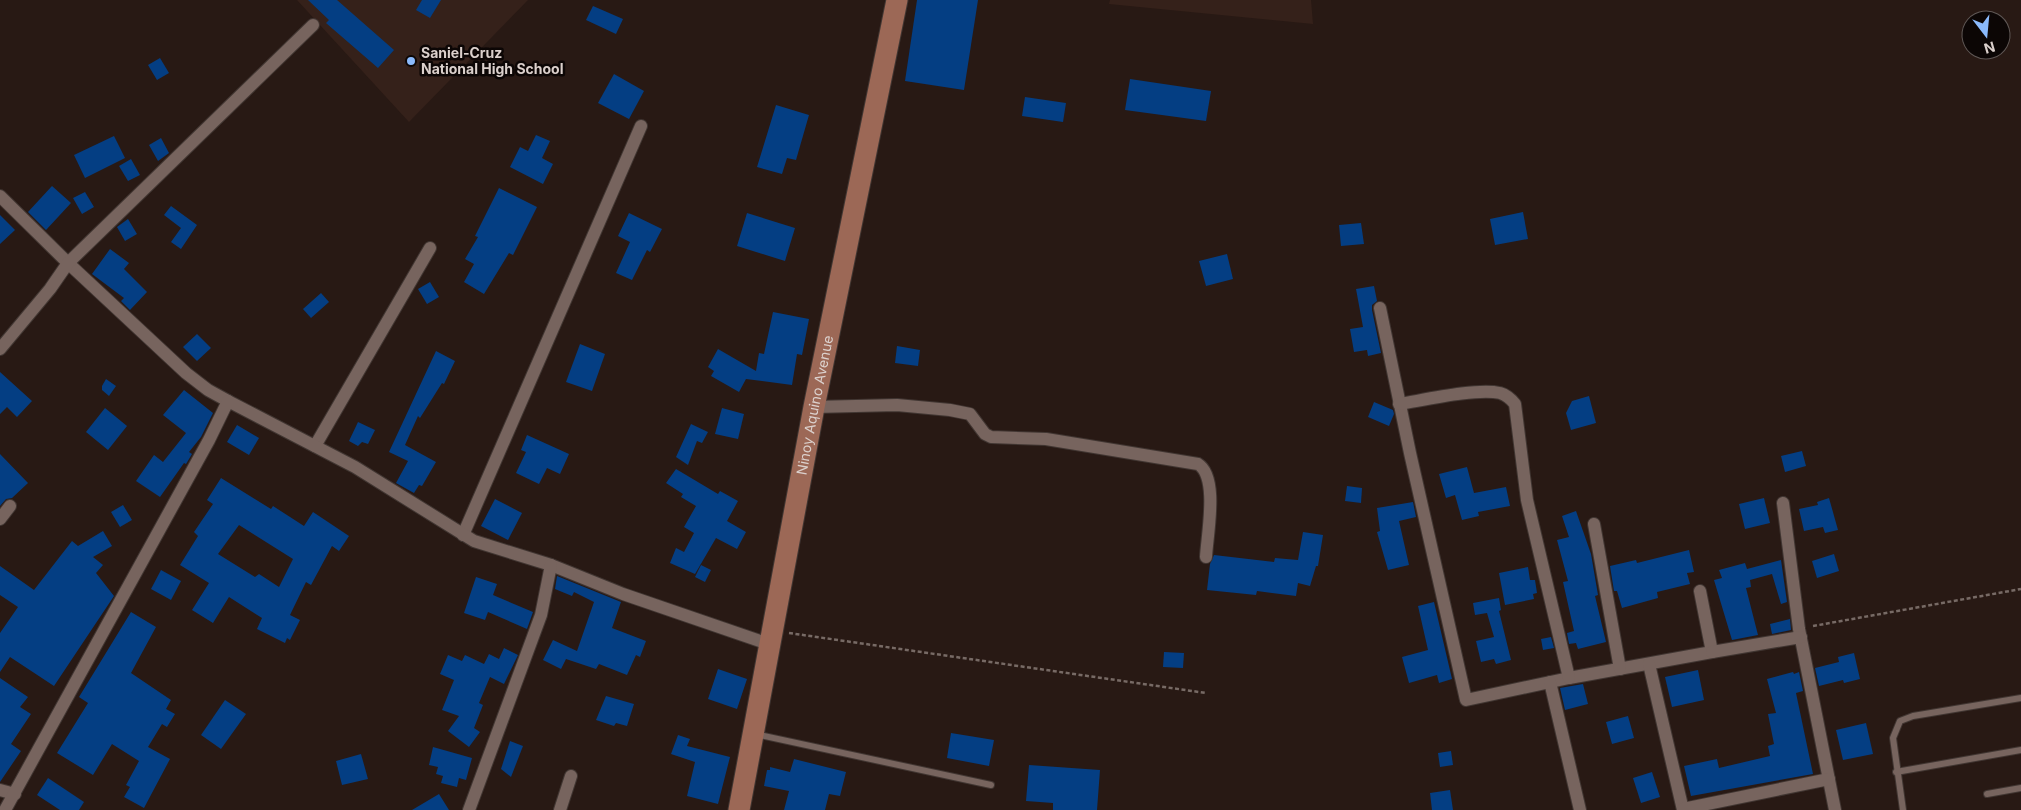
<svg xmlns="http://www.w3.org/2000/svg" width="2021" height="810" font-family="Inter,sans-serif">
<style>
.built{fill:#35211a}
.building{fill:#043e83;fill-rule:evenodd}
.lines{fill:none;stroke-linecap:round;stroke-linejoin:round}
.lane-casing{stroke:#413632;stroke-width:8}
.street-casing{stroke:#413632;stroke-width:14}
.primary-casing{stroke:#413632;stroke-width:23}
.path{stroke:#776a65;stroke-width:2.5;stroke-dasharray:4 2.5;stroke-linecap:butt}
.lane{stroke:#77645e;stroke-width:6}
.street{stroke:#77645e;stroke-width:12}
.primary{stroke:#9c6856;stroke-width:21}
.poi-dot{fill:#8bbafc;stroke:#0c0605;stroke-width:2}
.labels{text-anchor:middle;stroke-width:5;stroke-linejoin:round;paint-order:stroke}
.poi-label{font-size:14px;font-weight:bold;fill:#dbd0cc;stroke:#0c0605;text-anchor:start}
.street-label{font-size:14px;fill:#dbd0cc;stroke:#0c0605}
</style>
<rect width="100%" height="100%" fill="#281914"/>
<g class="built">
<path d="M297,0H528L409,122Z"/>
<path d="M1110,0H1311L1313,24L1109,4Z"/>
</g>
<g class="building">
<path d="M308,0H337L394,50L378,68L326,23L329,20Z"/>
<path d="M422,0H441L430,18L416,10Z"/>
<path d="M917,0H978L964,90L905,81Z"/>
<path d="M593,6L623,19L616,34L586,20Z"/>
<path d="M160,58L169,73L157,80L148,65Z"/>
<path d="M614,74L644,91L629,119L598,103Z"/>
<path d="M1130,79L1211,91L1206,121L1125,110Z"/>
<path d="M1025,97L1066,103L1063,122L1022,116Z"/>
<path d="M776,105L809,115L796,160L787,158L782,174L757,167Z"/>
<path d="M536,135L550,141L542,158L553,164L543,184L510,167L520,147L528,151Z"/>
<path d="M114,136L125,158L85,178L74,155Z"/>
<path d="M161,138L169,153L158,161L149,145Z"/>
<path d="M131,159L140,175L128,181L119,166Z"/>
<path d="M52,186L71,203L46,230L28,212Z"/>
<path d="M499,188L537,207L513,255L509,253L484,294L464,282L474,264L465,259L478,237L475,236Z"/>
<path d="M85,192L94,207L82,214L73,198Z"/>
<path d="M171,206L197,225L181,249L171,242L181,228L164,215Z"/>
<path d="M1523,212L1528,239L1495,245L1490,219Z"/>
<path d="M629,213L662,229L650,252L647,250L632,280L616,273L630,242L618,236Z"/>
<path d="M747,213L795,228L785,261L737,246Z"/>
<path d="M0,215L15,230L0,244Z"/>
<path d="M128,219L137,234L125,241L117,227Z"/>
<path d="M1361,223L1364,244L1341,246L1339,225Z"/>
<path d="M110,249L129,263L124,269L147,292L130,310L121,301L124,298L92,274Z"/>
<path d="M1227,254L1233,279L1206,286L1199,261Z"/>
<path d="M430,282L439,297L427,304L418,289Z"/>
<path d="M1374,286L1377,301L1372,305V310L1381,353L1368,356L1367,350L1354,352L1350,329L1363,327L1356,289Z"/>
<path d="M321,293L329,302L311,318L303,309Z"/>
<path d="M773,312L809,319L802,355L797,354L792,385L746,379L739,392L711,376L714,371L708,367L718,349L756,371L759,353L764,354Z"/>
<path d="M197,334L211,348L197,361L183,347Z"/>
<path d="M580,344L605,354L592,391L566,382Z"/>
<path d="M897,346L920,350L918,366L895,363Z"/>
<path d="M436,351L455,361L444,384L442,383L420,418L418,416L405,445L436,462L422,486L419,485L414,493L396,483L408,461L389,452Z"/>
<path d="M0,372L32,401L17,417L7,407L0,414Z"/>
<path d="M106,379L116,386L109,396L102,390V386Z"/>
<path d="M184,390L213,413L201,437L189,452L192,454L186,464L184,463L160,497L136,481L154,455L163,462L186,433L163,415Z"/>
<path d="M1589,396L1596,423L1571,430L1566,413L1572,401Z"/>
<path d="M1374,402L1393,410L1394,414L1389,426L1368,417Z"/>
<path d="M105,408L127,426L108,450L86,432Z"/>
<path d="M722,408L744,414L738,439L715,434Z"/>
<path d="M358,422L375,430L368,444L362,442L358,446L349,441Z"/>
<path d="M691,424L708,432L702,443L697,441L688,465L676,457Z"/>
<path d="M237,425L259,438L249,455L227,442Z"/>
<path d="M527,435L569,454L560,474L547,468L539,484L516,473L526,452L521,450Z"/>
<path d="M1802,451L1806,466L1785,472L1781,456Z"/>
<path d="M0,454L28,483L12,498L6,499L0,506Z"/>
<path d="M1467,467L1474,493L1506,487L1510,506L1478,512L1479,516L1462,520L1455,495L1446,498L1439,474Z"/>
<path d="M676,469L718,494L720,491L738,501L727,521L746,532L737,549L716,538L695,574L670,563L676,548L684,552L694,533L684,527L696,506L681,497L683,494L666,483Z"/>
<path d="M221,478L271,509L273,506L304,526L313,512L349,536L339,551L332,546L311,585L306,582L290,615L300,620L290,640L287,638L285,643L257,629L262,618L229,597L213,623L192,610L209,583L180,565L198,536L194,532L213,504L207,500ZM239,525L293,559L279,587L259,574L255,577L218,554Z"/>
<path d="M1347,486L1362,488L1361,503L1345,501Z"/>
<path d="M1764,498L1770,523L1745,529L1739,504Z"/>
<path d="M1829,498L1838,530L1825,533L1823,527L1804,531L1799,509L1818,505L1817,502Z"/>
<path d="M495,499L522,513L508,540L481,526Z"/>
<path d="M1413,502L1416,517L1399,521L1409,565L1388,570L1377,532L1380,531L1377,508Z"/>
<path d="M123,505L132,520L120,527L111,512Z"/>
<path d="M1576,511L1591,554L1598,595L1595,596L1606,642L1578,649L1576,643L1569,644L1567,633L1574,631L1563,582L1568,581L1557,540L1569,537L1562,516Z"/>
<path d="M103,531L112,546L93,557L103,565L96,573L114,596L54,686L10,657L0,672V633L18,607L0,595V566L34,590L72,541L78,546Z"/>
<path d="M1303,532L1323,535L1318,566H1316L1310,586L1298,583L1296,596L1257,591L1256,595L1207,590L1210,564L1214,555L1274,562L1275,558L1298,560Z"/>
<path d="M1689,550L1694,572L1687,573L1690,584L1657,592L1658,598L1622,608L1617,591H1614L1610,566L1636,560L1637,563Z"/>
<path d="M1834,554L1839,571L1817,578L1812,561Z"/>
<path d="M1781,560L1787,602L1781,604L1772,574L1750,580L1751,587L1746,588L1758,635L1732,640L1714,580L1722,578L1719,570L1745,563L1747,569Z"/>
<path d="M701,565L711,570L705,582L695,577Z"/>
<path d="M1528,567L1530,580H1535L1537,593L1533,594L1534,599L1505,605L1499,573Z"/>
<path d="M161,570L181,581L171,600L151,589Z"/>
<path d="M557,576L621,602L612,628L646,641L640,657L636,655L627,675L599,664L596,669L566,659L561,669L543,660L553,640L577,651L594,602L574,592L572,596L555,589Z"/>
<path d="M476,577L497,584L493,595L533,612L527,629L488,612L485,620L464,613Z"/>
<path d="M1499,598L1501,610L1499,611L1511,660L1496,664L1494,659L1481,662L1476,641L1494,637L1487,613L1475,615L1473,603Z"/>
<path d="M1434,602L1452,679L1439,683L1437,675L1409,683L1402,657L1428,650L1418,606Z"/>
<path d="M131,612L156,627L131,673L171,700L166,709L175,714L167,727L162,724L148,747L170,759L144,808L124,797L130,787L126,785L139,761L112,744L93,775L57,753L88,703L79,697Z"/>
<path d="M1790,619L1791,630L1772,634L1770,624Z"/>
<path d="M1551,637L1554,648L1543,650L1541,639Z"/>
<path d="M504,648L518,655L504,684L490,677L479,703L483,705L474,728L480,732L469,747L448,731L459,716L442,710L454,680L440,674L448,655L462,661L465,655L484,664L489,654L499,659Z"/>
<path d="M1164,652L1184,653L1183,668L1163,667Z"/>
<path d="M1854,653L1860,679L1844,683L1843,680L1819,686L1815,668L1839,662L1838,657Z"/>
<path d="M718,669L747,679L737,709L708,699Z"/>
<path d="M1698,670L1704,700L1672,707L1665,677Z"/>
<path d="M1793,672L1794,674L1799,672L1803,691L1796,693L1813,774L1691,796L1684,766L1717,759L1719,768L1770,756L1768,746L1774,744L1768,714L1776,713L1767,679Z"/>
<path d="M0,678L28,697L20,707L31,714L11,744L21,751L0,782Z"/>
<path d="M1583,684L1588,704L1565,710L1560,688Z"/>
<path d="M606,696L634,704L627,726L616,723L614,726L596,720Z"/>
<path d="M225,700L246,714L221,749L201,735Z"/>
<path d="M1628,716L1634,738L1612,744L1606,722Z"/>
<path d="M1866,723L1873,754L1843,760L1836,730Z"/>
<path d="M951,733L994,740L989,766L947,758Z"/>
<path d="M678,735L690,739L687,746L730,757L718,804L687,796L695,762L671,754Z"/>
<path d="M510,741L523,746L511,777L501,769Z"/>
<path d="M433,747L472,758L466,780L459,778L457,787L441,783L443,776L436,774L438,767L429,765Z"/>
<path d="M1451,751L1453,765L1440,767L1438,753Z"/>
<path d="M361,754L368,779L342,785L336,761Z"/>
<path d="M794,759L846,772L840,796L829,794L825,810H784L789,791L764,786L767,770H770V767L790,772Z"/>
<path d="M1029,765L1100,770L1097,810H1053V803L1026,801Z"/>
<path d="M1652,772L1660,797L1641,803L1633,778Z"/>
<path d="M48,778L84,802L79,810H60L37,795Z"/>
<path d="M1450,790L1453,810H1432L1430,793Z"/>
<path d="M439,794L449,810H412Z"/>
</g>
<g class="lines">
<g class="lane-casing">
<g id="lane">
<path d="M755,734L991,785"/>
<path d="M1896,772L2021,750"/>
<path d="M1987,794L2021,788"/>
<path d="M1903,810L1893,738L1900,721L1913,716L2021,698"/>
</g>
</g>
<g class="street-casing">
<g id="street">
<path d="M0,196L68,263L186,373L208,390L228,401"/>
<path d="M1380,308L1410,453L1466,700L1569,678L1712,652L1700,591"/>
<path d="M0,349L50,289L68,263L313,25"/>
<path d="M1399,404C1424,400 1476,388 1500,393C1507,395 1511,399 1515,404L1527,500L1569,678"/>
<path d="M814,407L897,405L950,410L970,414L985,434L991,437L1046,439L1198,464C1219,477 1207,535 1206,557"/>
<path d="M315,446L430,248"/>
<path d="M1783,503L1799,629L1835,810"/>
<path d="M0,519L10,506"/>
<path d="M1594,524L1620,669"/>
<path d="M463,535L641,126"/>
<path d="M1712,652L1801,637"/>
<path d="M1649,664L1683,810"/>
<path d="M1550,682L1580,810"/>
<path d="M0,790L15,794"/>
<path d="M1683,809L1829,779"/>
<path d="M5,810L209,440L228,401L355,467L474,541L551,565L623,594L769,644"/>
<path d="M469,810L541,615L551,565"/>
<path d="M560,810L571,776"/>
</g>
</g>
<g class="primary-casing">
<g id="primary">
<path id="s1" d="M739,810L814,407L897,0"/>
</g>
</g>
<g class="path">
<path d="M1813,626L2021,589"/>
<path d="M789,633L1206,693"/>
</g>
<use href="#lane" class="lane"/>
<use href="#street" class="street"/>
<use href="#primary" class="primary"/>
</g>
<circle class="poi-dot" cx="411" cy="61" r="5"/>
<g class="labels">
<g class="poi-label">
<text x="421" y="58">Saniel-Cruz<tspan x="421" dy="16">National High School</tspan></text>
</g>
<g class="street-label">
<text dy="5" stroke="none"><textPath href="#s1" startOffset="412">Ninoy Aquino Avenue</textPath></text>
</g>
</g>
<g transform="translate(1986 35) rotate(164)"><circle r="24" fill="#0c0605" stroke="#5f5755"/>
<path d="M0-4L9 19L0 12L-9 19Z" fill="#8bbafc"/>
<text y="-8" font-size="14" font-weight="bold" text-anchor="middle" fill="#dbd0cc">N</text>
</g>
</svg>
